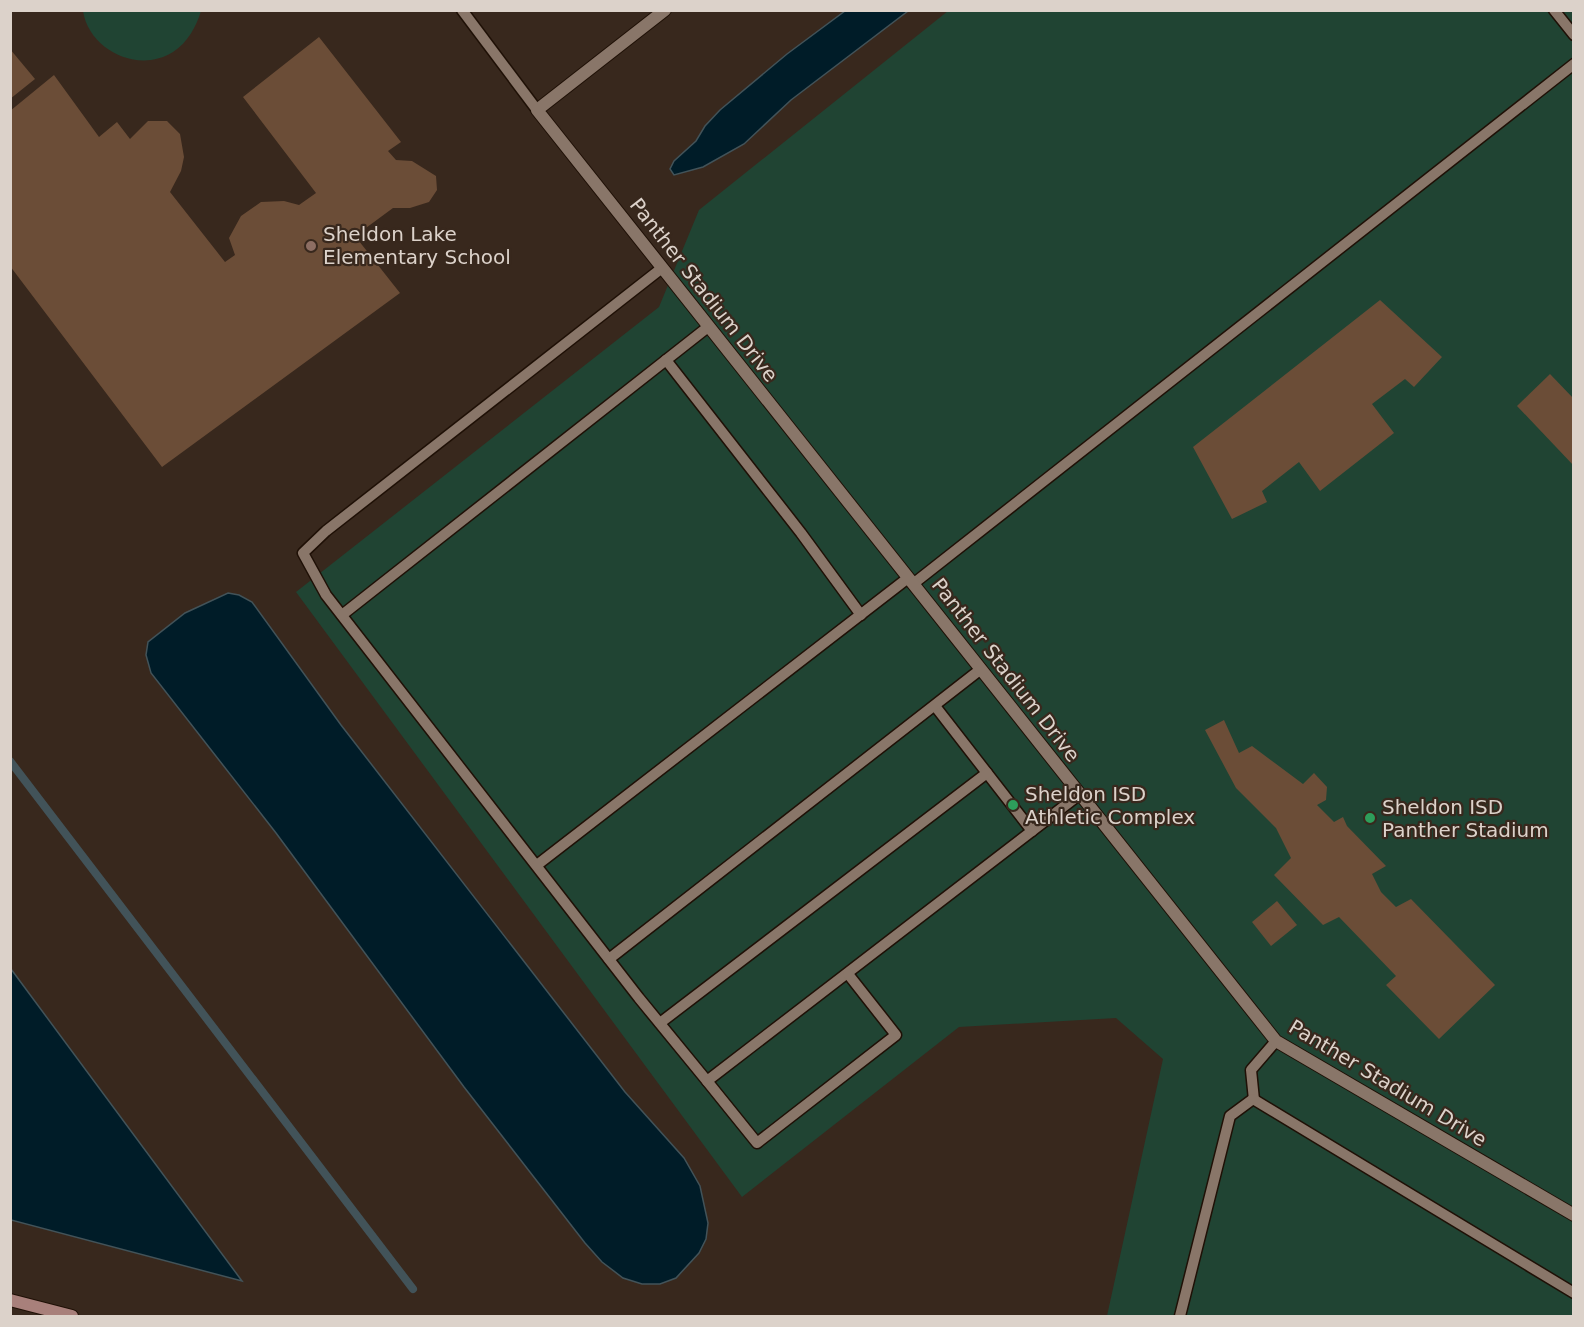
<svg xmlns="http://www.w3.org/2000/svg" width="1584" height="1327" font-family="'DejaVu Sans',sans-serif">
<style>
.green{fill:#204433}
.water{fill:#001c28;stroke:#425359;stroke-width:1.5}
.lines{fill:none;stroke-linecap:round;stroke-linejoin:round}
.stream{stroke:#425359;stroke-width:8}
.building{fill:#6b4d37}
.lane-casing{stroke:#1f1006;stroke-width:13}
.street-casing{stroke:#1f1006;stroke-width:14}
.secondary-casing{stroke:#1f1006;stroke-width:14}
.lane{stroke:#897669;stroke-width:10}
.street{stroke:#897669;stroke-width:12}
.secondary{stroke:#a8807b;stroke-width:12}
.education-dot{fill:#8d6e63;stroke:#38281d;stroke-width:2}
.leisure-dot{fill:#2e9e5b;stroke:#38281d;stroke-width:2}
.labels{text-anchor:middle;stroke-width:4.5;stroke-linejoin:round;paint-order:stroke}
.poi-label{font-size:20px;fill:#dcd2ca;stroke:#38281d;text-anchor:start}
.street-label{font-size:20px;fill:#dcd2ca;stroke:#38281d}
</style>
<rect width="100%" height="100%" fill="#38281d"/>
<g class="green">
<path d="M83,11V10L201,11C196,27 188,42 173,52C138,74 89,50 83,11Z"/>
<path d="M948,11H1573V1316H1107L1163,1059L1116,1018L959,1027L742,1197L296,592L659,307L699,210Z"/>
</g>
<g class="water">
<path d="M845,11H908L791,100L744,144L703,167L674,175L670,169L674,161L696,141L705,126L720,110L787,54Z"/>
<path d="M228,593L239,595L252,602L341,725L625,1092L684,1158L700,1186L708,1223L706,1239L699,1253L676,1278L660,1284H642L623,1278L602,1262L585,1243L464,1087L276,833L151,673L146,655L148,642L185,613Z"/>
<path d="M11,969L242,1281L11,1220Z"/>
</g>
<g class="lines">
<path class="stream" d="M10,761L413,1289"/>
</g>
<g class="building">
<path d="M319,37L401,142L388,151L396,160L412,161L436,176L437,190L429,202L410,208H393L355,236L400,293L162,467L10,266V111L54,75L99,137L117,122L130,139L148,121H167L180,134L184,157L181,171L170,192L225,262L235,255L229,238L241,216L261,202L284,201L299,205L316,193L243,97Z"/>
<path d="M10,49L35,79L10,99Z"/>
<path d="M1380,300L1442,357L1414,387L1405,379L1372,404L1394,433L1320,491L1299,462L1262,491L1267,502L1232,519L1193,447Z"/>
<path d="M1550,374L1574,399V466L1517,406Z"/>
<path d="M1224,720L1239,753L1252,746L1303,784L1314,773L1327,787L1326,800L1317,805L1334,822L1343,817L1347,826L1386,866L1372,874L1381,892L1396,907L1411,899L1495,985L1439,1039L1386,985L1396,976L1339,917L1323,925L1274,875L1291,858L1276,828L1236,788L1205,730Z"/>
<path d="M1277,901L1297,925L1271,946L1252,922Z"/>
</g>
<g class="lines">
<g class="lane-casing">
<g id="lane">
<path d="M462,10L537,110"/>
<path d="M1554,10L1574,35"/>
<path d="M662,268L326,531L303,553L326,595L639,998L707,1081L1080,794"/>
<path d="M666,360L801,533L861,615"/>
<path d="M913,584L1574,64"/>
<path d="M342,615L708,327"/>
<path d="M935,706L1032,831"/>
<path d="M537,865L908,578"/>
<path d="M609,959L981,669"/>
<path d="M660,1023L987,773"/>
<path d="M707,1081L757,1143L896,1035L848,974"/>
<path d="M1254,1100L1251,1070L1276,1041"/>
<path d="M1180,1316L1230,1116L1253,1099L1574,1293"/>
</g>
</g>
<g class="street-casing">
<path id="street" d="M665,10L537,110L1276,1041L1574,1215"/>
</g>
<g class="secondary-casing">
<path id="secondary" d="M10,1300L72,1316"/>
</g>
<use href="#lane" class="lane"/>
<use href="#street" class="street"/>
<use href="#secondary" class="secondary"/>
</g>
<circle class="education-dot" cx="311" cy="246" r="6"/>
<g class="leisure-dot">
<circle cx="1013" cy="805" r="6"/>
<circle cx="1370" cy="818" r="6"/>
</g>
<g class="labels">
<g class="poi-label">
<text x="323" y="241">Sheldon Lake<tspan x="323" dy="23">Elementary School</tspan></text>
<text x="1025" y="801">Sheldon ISD<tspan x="1025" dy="23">Athletic Complex</tspan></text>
<text x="1382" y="814">Sheldon ISD<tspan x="1382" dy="23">Panther Stadium</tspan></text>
</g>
<g class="street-label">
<text transform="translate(704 290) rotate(52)" y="7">Panther Stadium Drive</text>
<text transform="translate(1006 670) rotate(52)" y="7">Panther Stadium Drive</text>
<text transform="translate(1388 1083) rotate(31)" y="7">Panther Stadium Drive</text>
</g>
</g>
<rect width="1584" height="1327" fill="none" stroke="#dcd2ca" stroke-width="24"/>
</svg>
